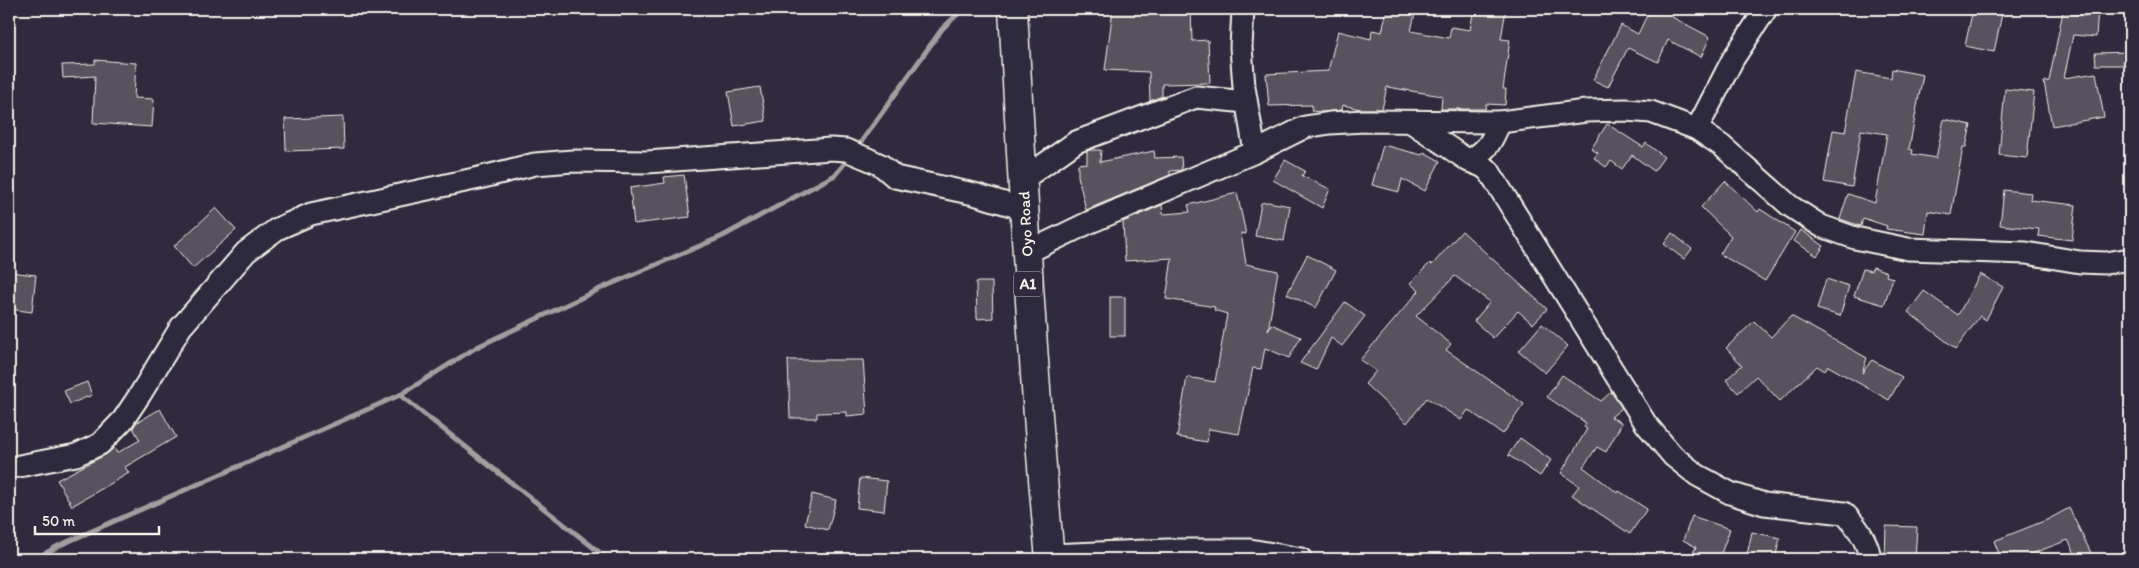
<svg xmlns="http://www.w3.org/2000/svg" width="2139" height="568" font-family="Itim,sans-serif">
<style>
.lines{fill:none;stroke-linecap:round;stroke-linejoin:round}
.stream{stroke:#a19ea0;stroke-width:5}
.building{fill:#56525f;stroke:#f4f1e8}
.minor-casing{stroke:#f4f1e8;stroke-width:25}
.highway-casing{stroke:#f4f1e8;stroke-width:31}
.minor{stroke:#2f2a3d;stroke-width:21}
.highway{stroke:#2f2a3d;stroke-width:28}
.labels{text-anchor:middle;stroke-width:5;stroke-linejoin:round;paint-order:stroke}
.shield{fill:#2f2a3d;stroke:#b9b5b5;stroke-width:1}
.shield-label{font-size:15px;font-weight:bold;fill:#f4f1e8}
.street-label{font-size:16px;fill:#f4f1e8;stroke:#2f2a3d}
</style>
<rect width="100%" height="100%" fill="#2f2a3d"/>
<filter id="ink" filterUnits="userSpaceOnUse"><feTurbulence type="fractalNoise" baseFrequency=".02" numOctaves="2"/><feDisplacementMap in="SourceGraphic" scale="10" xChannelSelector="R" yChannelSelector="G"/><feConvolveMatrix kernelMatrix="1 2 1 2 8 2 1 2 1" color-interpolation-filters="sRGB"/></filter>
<g filter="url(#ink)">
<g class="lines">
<g class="stream">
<path d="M856,149L942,29L963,9"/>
<path d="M400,395L608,559"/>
<path d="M36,559L58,546L400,395L477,347L604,287L723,236L835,175L849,158"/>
</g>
</g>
<g class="building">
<path d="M1113,9H1191L1192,41L1208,40L1210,83L1162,84V96L1150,101L1149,72L1105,70Z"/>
<path d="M1387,9H1416L1411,31L1449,38L1451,27L1470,30L1474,9H1506L1501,39L1510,40L1503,89H1506L1505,105L1486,104L1485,109H1441L1442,96L1387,87L1382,109H1360L1343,105L1342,110L1322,112L1311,111L1312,105L1269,106L1266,74L1328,71L1338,31L1371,39L1372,30L1382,32Z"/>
<path d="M1650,9H1675L1672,17L1710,37L1701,57L1668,40L1658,62L1628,48L1608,87L1593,80L1621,25L1638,34Z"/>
<path d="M1973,9H2003L1994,52L1965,46Z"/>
<path d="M2085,9H2098L2096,37L2073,35L2064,78L2096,73L2104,117L2052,126L2044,82L2049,81L2063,11L2085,16Z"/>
<path d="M2130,52V65H2096L2095,53Z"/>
<path d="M95,60L136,63L134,98L154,99L152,127L93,123L95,76L63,78L62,65L95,64Z"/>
<path d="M1892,69L1923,75L1909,149L1913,150L1912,154L1936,158L1944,119L1971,125L1966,147H1963L1951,215L1928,211L1925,234L1886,229L1887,226L1863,218L1861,226L1840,219L1848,194L1875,203L1887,134L1861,130L1852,187L1824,182L1833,130L1845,132L1856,72L1891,78Z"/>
<path d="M760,87L766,121L734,126L728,92Z"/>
<path d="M2005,89L2034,92L2027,158L1999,155Z"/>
<path d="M343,117L344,149L286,151L285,119Z"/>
<path d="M1607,124L1643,147L1646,143L1664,157L1654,171L1632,155L1622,169L1611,161L1606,167L1594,158L1598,153L1591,149Z"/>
<path d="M1383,145L1422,155L1424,152L1440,161L1425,191L1402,179L1399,192L1372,185Z"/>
<path d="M1091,150H1101L1100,162L1154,151L1155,158L1181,157L1182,170L1170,171V175L1086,210L1078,176V164L1087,163V151Z"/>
<path d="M1285,160L1305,171L1302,176L1330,189L1322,208L1273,180Z"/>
<path d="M684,175L690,217L634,224L630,188L665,183L664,177Z"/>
<path d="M1725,181L1758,212L1760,209L1795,232L1765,281L1720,254L1731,236L1701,207Z"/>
<path d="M2004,190L2031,193L2030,200L2076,205L2072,240L2038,236L2039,229L2000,225Z"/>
<path d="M1237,193L1246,234L1241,233L1246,264L1278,271L1268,331L1271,324L1301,337L1289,358L1265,348L1261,369L1253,368L1239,434L1209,429L1207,442L1177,437L1187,377L1215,382L1227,314L1214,310L1215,307L1166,299L1172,258L1125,261L1123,222L1162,205L1163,214L1190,212L1188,205Z"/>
<path d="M1268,202L1290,206L1284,241L1255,236L1261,203Z"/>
<path d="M216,208L236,230L193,268L174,246Z"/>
<path d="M1801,230L1824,246L1817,256L1794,241Z"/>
<path d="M1462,231L1547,309L1533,324L1518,311L1493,338L1474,321L1490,302L1455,276L1416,316L1451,344L1446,350L1524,404L1503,434L1468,410L1461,420L1427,398L1407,423L1365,384L1376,371L1360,360L1419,291L1410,283L1430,263L1432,265Z"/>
<path d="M1672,233L1692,249L1684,259L1664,244Z"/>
<path d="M1307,255L1336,270L1316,308L1287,294Z"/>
<path d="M1873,267L1887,272L1886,276L1893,278L1884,305L1854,296L1863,269L1871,271Z"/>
<path d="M9,272L36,275L32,312L9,309Z"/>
<path d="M1980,274L2003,287L1986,320L1980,316L1956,349L1908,312L1924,291L1958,315Z"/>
<path d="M1826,279L1849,286L1840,316L1817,309Z"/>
<path d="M976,282H992L993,318L977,319Z"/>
<rect x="1110" y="297" width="15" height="39"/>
<path d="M1345,302L1365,316L1342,346L1331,338L1316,370L1300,363Z"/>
<path d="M1791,316L1867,358L1862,373L1872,360L1902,377L1889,400L1828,366L1825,371L1817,366L1780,401L1756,376L1738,393L1726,380L1742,365L1726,348L1754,321L1771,337Z"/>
<path d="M1542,324L1568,346L1545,373L1519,351Z"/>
<path d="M788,360H863L867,414L847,416V412L817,413V418H790Z"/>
<path d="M1562,375L1601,401L1611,392L1622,408L1611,417L1622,423L1606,452L1597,447L1583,467L1618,493L1619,491L1647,509L1630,534L1572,495L1579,486L1561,473L1587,429L1584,427L1586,423L1547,397Z"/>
<path d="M87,382L92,395L70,404L64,391Z"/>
<path d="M160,409L176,437L125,467L129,473L72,506L57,480L105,455L114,448L117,453L140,440L133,428L136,423Z"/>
<path d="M1520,438L1551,460L1540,476L1508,455Z"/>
<path d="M860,478L887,481L884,511L857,508Z"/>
<path d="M812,494L836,500L828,530L805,524Z"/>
<path d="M2069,508L2094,559H2078L2068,540L2018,559H2001L1994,541L2049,519Z"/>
<path d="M1692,516L1730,529L1719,559H1690L1696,547L1683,540Z"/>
<path d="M1886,526L1917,527L1915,559H1885Z"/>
<path d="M1752,532L1780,538L1775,559H1746Z"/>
</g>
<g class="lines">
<g class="minor-casing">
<g id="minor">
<path d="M1243,9L1241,47L1244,87L1255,152"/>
<path d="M1411,122L1469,161L1482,166L1489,171L1646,424L1673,456L1697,475L1730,493L1764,504L1844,513C1857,526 1868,541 1870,559"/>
<path d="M1697,129L1733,59L1766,9"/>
<path d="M1469,161C1488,149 1491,143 1500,122"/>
<path d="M1022,180L1076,142L1196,97L1246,102"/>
<path d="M1026,253L1088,223L1255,152L1305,127L1330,123L1364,121L1500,122L1586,111L1626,110L1651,112L1697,129L1722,146L1790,206L1821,226L1855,238L1908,249L2026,253L2080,262L2106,263L2130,259"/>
<path d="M9,468L76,455L100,444L123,420L141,393L181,327L246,252L277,229L311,214L479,178L535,164L573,161L647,162L831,149L846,150L868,159L881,165L895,177L974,194L1024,209"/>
<path d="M1050,555L1168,550H1250L1301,559"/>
</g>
</g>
<g class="highway-casing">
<path id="highway" d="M1013,9C1023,192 1033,376 1050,559"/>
</g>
<use href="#minor" class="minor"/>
<use href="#highway" class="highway"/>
</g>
</g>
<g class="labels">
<rect class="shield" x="1014" y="271.5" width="28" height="25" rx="4"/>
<g class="shield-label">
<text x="1028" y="289">A1</text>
</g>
<g class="street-label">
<text transform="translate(1025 224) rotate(-93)" y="6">Oyo Road</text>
</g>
</g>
<rect width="2139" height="568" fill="none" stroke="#2f2a3d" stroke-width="30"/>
<rect x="15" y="15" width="2109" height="538" fill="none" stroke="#f4f1e8" stroke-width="2" filter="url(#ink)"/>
<path d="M35 526v8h124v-8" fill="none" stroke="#f4f1e8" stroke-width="2.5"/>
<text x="42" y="526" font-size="15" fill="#f4f1e8" stroke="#2f2a3d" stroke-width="4" paint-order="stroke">50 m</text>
</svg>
